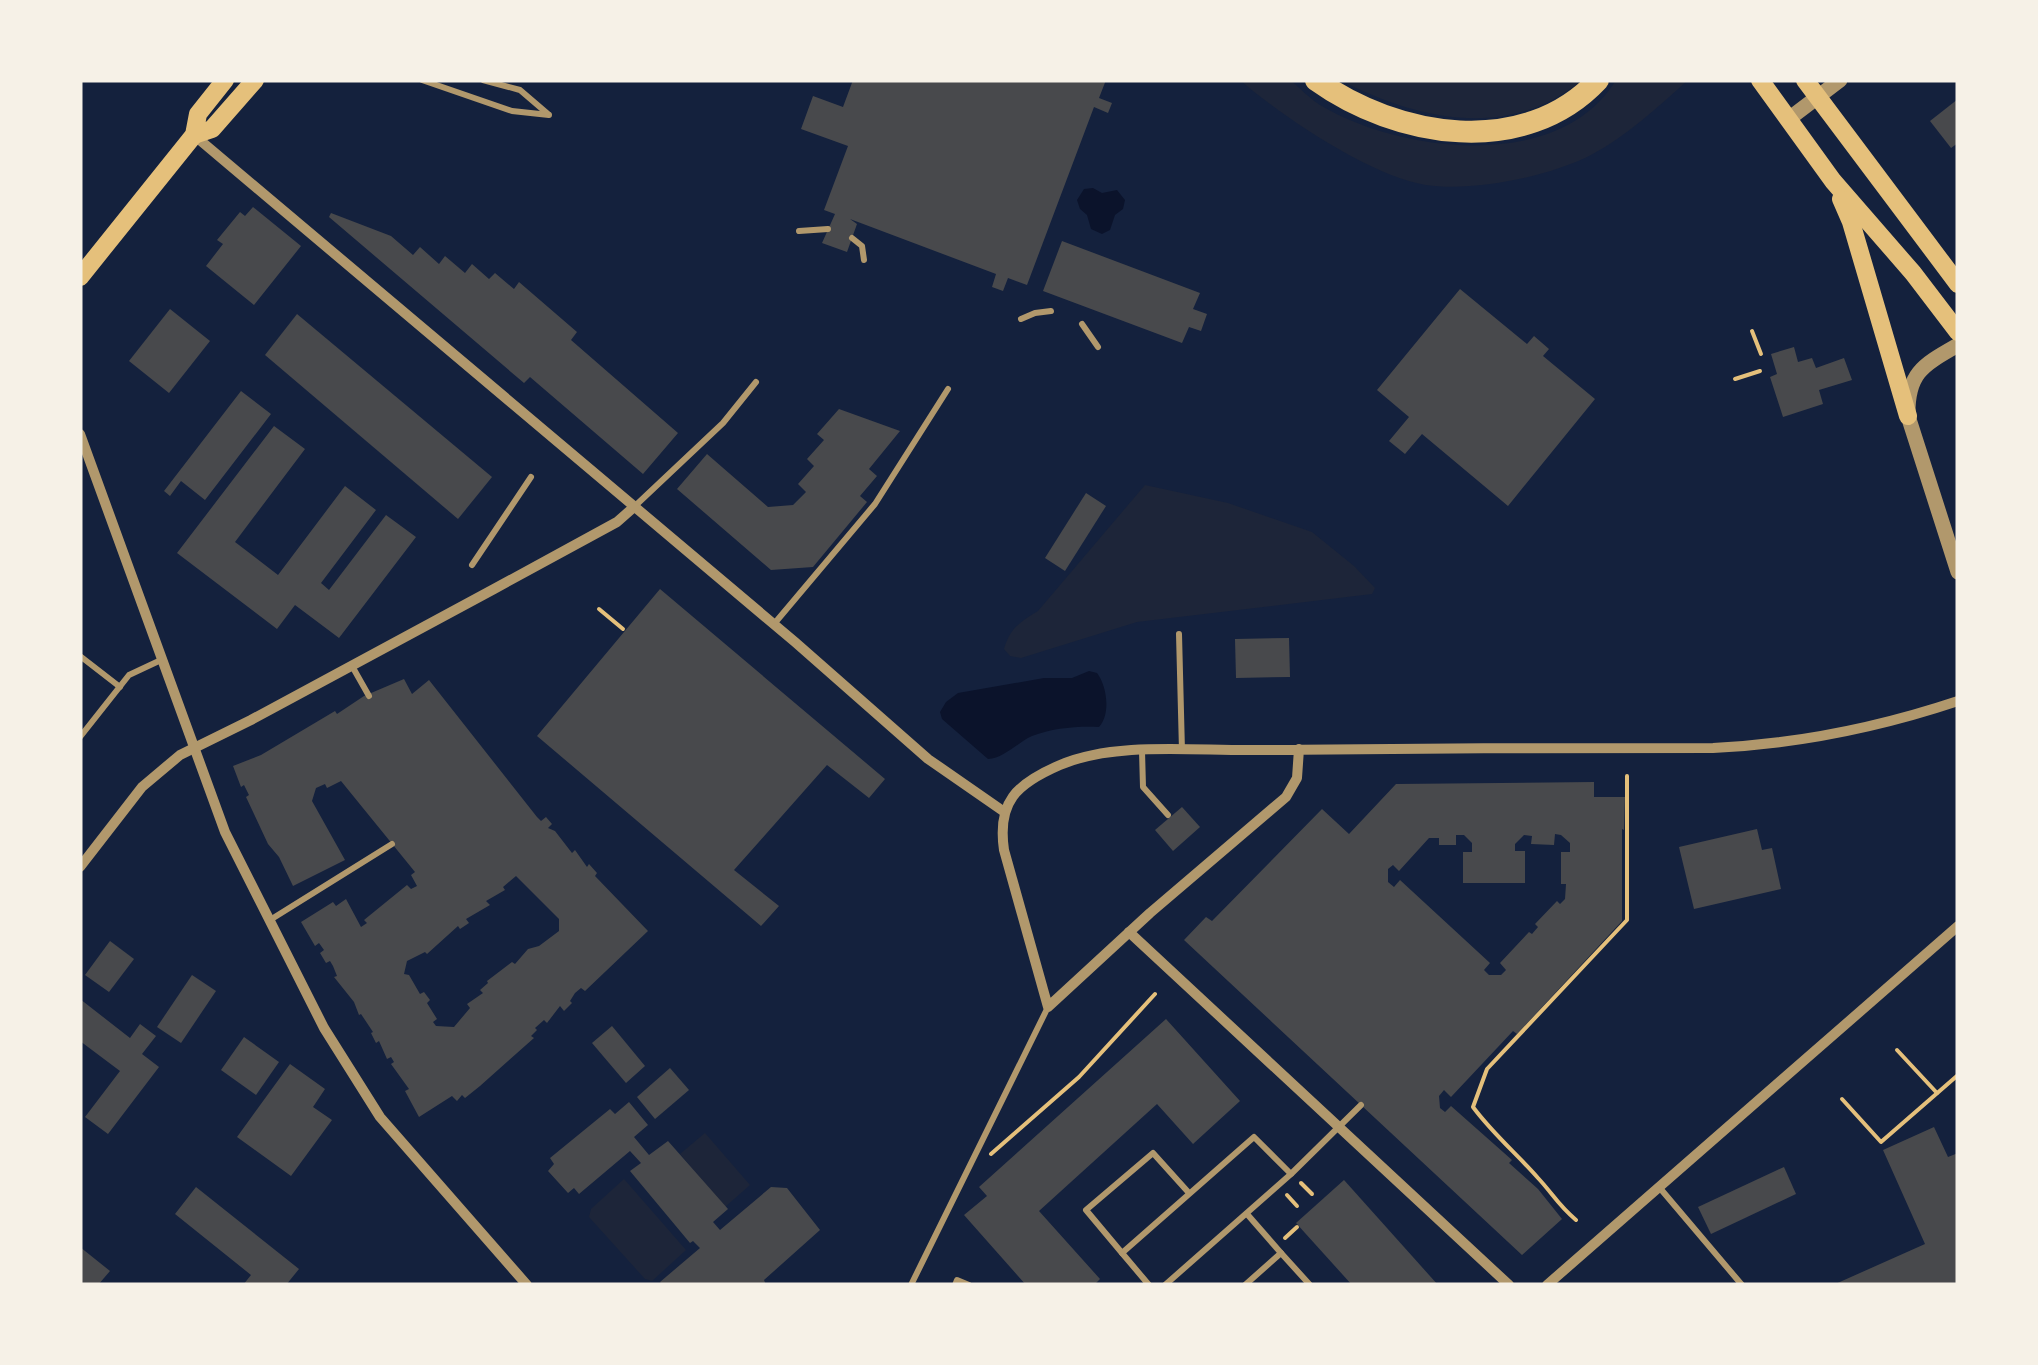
<svg xmlns="http://www.w3.org/2000/svg" width="2038" height="1365" font-family="Quicksand,sans-serif">
<style>
.green{fill:#1d2539}
.water{fill:#0b132b}
.building{fill:#48494c;fill-rule:evenodd}
.lines{fill:none;stroke-linecap:round;stroke-linejoin:round}
.path{stroke:#e5c07b;stroke-width:4}
.service{stroke:#b1986c;stroke-width:6}
.minor{stroke:#b1986c;stroke-width:10}
.tertiary{stroke:#b1986c;stroke-width:15}
.primary{stroke:#e5c07b;stroke-width:18}
.motorway{stroke:#e5c07b;stroke-width:22}
</style>
<rect width="100%" height="100%" fill="#14213d"/>
<g class="green">
<path d="M1240,80H1290C1300,88 1309,98 1320,105C1400,153 1560,173 1616,80H1688C1658,107 1627,136 1591,155C1548,177 1473,192 1426,185C1372,177 1281,116 1240,80Z"/>
<path d="M1340,80H1582C1509,141 1418,120 1340,80Z"/>
<path d="M1145,485L1228,503L1312,532L1354,566L1375,588L1372,594L1137,622L1021,658L1010,656L1004,649C1010,628 1020,622 1038,611Z"/>
<path d="M705,1133L750,1185L725,1207L680,1154Z"/>
<path d="M624,1179L686,1250L652,1281L645,1279L589,1217L591,1209Z"/>
</g>
<g class="water">
<path d="M1093,188L1102,193L1117,190L1125,200L1123,209L1115,215L1110,230L1102,234L1091,229L1087,215L1080,209L1077,200L1084,189Z"/>
<path d="M1089,671L1097,673C1107,686 1111,714 1099,727C1077,726 1053,728 1032,736C1017,743 1004,758 988,759L942,719L940,712L946,702L958,693L1044,678H1072Z"/>
</g>
<g class="building">
<path d="M853,80H1106L1099,98L1112,103L1108,113L1094,107L1027,285L1008,278L1003,291L992,287L996,274L850,219L857,224L847,252L822,243L835,214L824,210L848,146L801,129L813,96L843,107Z"/>
<path d="M1958,99V143L1951,148L1930,121Z"/>
<path d="M253,207L301,246L254,305L206,266L223,244L217,240L240,212L245,216Z"/>
<path d="M331,213L391,236L413,255L420,247L439,264L445,256L465,273L472,264L489,279L495,273L514,289L519,282L577,332L571,340L678,433L643,474L530,377L524,383L329,217Z"/>
<path d="M1062,241L1200,293L1193,309L1207,314L1201,331L1189,327L1182,343L1043,291Z"/>
<path d="M1460,289L1527,344L1534,336L1549,349L1543,356L1595,399L1508,506L1422,434L1405,454L1389,441L1409,417L1377,390Z"/>
<path d="M170,309L210,341L169,393L129,361Z"/>
<path d="M297,314L492,477L458,519L265,355Z"/>
<path d="M1794,347L1798,362L1812,358L1816,368L1844,358L1852,380L1819,390L1823,404L1783,417L1770,377L1777,374L1771,354Z"/>
<path d="M241,391L271,414L205,500L181,481L170,496L164,491Z"/>
<path d="M839,409L900,431L869,469L877,476L860,496L867,502L813,567L771,570L677,489L707,454L768,507L793,505L806,492L798,484L814,466L807,459L824,440L817,434Z"/>
<path d="M274,426L305,449L235,542L278,575L345,486L376,510L321,583L329,590L386,515L416,537L339,638L295,605L277,629L177,553Z"/>
<path d="M1086,493L1106,506L1065,571L1045,558Z"/>
<path d="M660,589L885,779L869,798L827,765L734,870L779,906L761,926L537,736Z"/>
<path d="M1289,638L1290,677L1236,678L1235,639Z"/>
<path d="M404,679L412,694L429,680L537,817L541,821L546,817L552,824L548,828L555,831L572,853L575,850L587,867L589,864L597,873L595,876L648,931L585,991L581,988L575,993L570,1001L572,1003L564,1011L560,1006L547,1023L544,1020L535,1028L537,1030L531,1036L534,1038L480,1086L465,1098L462,1095L457,1101L452,1096L419,1117L405,1091L409,1089L391,1064L394,1062L391,1057L387,1059L379,1041L376,1043L371,1033L373,1032L361,1014L359,1015L354,1002L334,977L337,976L333,966L330,961L326,963L320,953L324,950L319,943L315,946L301,922L333,902L336,906L346,899L361,927L367,923L364,920L407,885L411,889L417,886L411,875L415,872L341,781L327,788L325,784L316,788L312,801L345,860L293,886L279,857L268,844L246,797L249,795L244,785L241,787L233,766L261,755L335,711L337,714L364,696ZM516,876L559,919V931L539,946L528,949L515,964L512,962L487,981L488,983L480,990L483,993L467,1004L470,1008L454,1027L436,1026L433,1022L437,1019L427,1003L430,1000L424,992L420,994L409,975L404,974L407,961L425,952L427,954L458,926L460,929L469,923L466,919L490,905L486,901L505,890L503,887Z"/>
<path d="M1594,782V797H1625L1624,830L1622,829V921L1517,1034L1513,1031L1451,1097L1444,1090L1439,1096L1440,1108L1445,1112L1451,1106L1512,1160L1509,1163L1538,1189L1562,1219L1522,1255L1184,940L1206,917L1212,921L1322,809L1349,834L1396,784ZM1555,834L1561,835L1570,843V852H1561V884H1566L1565,899L1560,904L1557,901L1535,924L1538,927L1532,934L1529,932L1500,963L1506,970L1501,975H1489L1484,970L1490,963L1400,880L1394,887L1388,882V869L1393,865L1399,871L1429,838H1439V845H1456V835H1464L1472,843V852H1463V883H1525V851H1515V844L1524,835L1532,836L1531,844L1554,845Z"/>
<path d="M1182,807L1200,827L1173,851L1155,830Z"/>
<path d="M1757,829L1762,850L1772,848L1781,889L1694,909L1679,847Z"/>
<path d="M110,941L134,959L109,992L85,975Z"/>
<path d="M192,975L216,991L181,1043L157,1027Z"/>
<path d="M80,999L130,1038L140,1024L156,1036L142,1054L159,1067L108,1134L85,1117L120,1071L80,1041Z"/>
<path d="M1166,1019L1240,1101L1193,1144L1157,1104L1039,1211L1100,1279L1094,1285H1026L964,1215L987,1196L979,1187Z"/>
<path d="M612,1026L645,1066L626,1083L592,1043Z"/>
<path d="M244,1037L279,1062L256,1095L221,1070Z"/>
<path d="M290,1064L325,1089L313,1107L332,1120L291,1176L237,1137Z"/>
<path d="M670,1068L689,1090L655,1119L637,1097Z"/>
<path d="M629,1102L648,1125L634,1137L649,1155L668,1141L728,1209L713,1222L720,1230L771,1187L787,1188L820,1230L764,1280L766,1285H662L660,1282L700,1248L693,1241L690,1243L630,1171L641,1163L630,1151L579,1194L574,1188L568,1193L548,1171L554,1164L550,1158L610,1109L615,1114Z"/>
<path d="M1934,1127L1948,1157L1958,1153V1285H1833L1925,1244L1883,1150Z"/>
<path d="M1784,1167L1796,1194L1711,1234L1698,1207Z"/>
<path d="M1344,1180L1438,1285H1352L1296,1223Z"/>
<path d="M196,1187L299,1269L286,1285H243L251,1275L175,1214Z"/>
<path d="M80,1247L110,1271L98,1285H80Z"/>
</g>
<g class="lines">
<g class="path">
<path d="M1752,331L1761,354"/>
<path d="M1735,379L1760,371"/>
<path d="M599,609L623,629"/>
<path d="M1897,1050L1937,1093"/>
<path d="M1842,1099L1881,1142L1958,1075"/>
<path d="M991,1154L1079,1077L1155,994"/>
<path d="M1301,1183L1312,1194"/>
<path d="M1287,1195L1297,1206"/>
<path d="M1576,1220C1558,1205 1553,1194 1538,1178C1517,1154 1493,1134 1473,1107L1487,1069L1627,920V776"/>
<path d="M1285,1238L1297,1227"/>
</g>
<g class="service">
<path d="M422,80L512,111L549,115"/>
<path d="M483,80L520,90L548,114"/>
<path d="M799,231L828,229"/>
<path d="M852,238L862,246L864,260"/>
<path d="M1021,319L1035,313L1051,311"/>
<path d="M1082,324L1098,347"/>
<path d="M635,506L723,423L756,382"/>
<path d="M472,565L531,477"/>
<path d="M774,624L875,504L948,389"/>
<path d="M1179,634L1182,751"/>
<path d="M80,656L120,687"/>
<path d="M352,666L369,696"/>
<path d="M80,737L129,675L161,660"/>
<path d="M1142,751L1143,787L1168,815"/>
<path d="M270,920L392,844"/>
<path d="M1659,1187L1742,1285"/>
<path d="M1189,1193L1153,1153L1086,1210L1122,1253L1254,1137L1291,1174"/>
<path d="M1247,1214L1281,1253"/>
<path d="M1122,1253L1149,1285"/>
<path d="M911,1285L1048,1007"/>
<path d="M955,1285L957,1280L969,1285"/>
<path d="M1165,1285L1291,1174L1361,1105"/>
<path d="M1245,1285L1281,1253L1310,1285"/>
</g>
<g class="minor">
<path d="M195,136L795,642L928,759L1003,811"/>
<path d="M80,434L225,832L324,1028L380,1117L527,1285"/>
<path d="M1299,749L1297,778L1286,797L1150,913L1048,1007L1004,850C997,802 1016,784 1060,765C1115,741 1196,751 1256,750C1408,748 1561,748 1713,748C1798,744 1877,728 1958,701"/>
<path d="M80,867L142,787L180,755L251,720L494,589L617,522L634,507"/>
<path d="M1129,932L1509,1285"/>
<path d="M1547,1285L1958,926"/>
</g>
<g class="tertiary">
<path d="M1790,118L1840,80"/>
<path d="M1958,345C1923,365 1907,373 1908,416L1958,572"/>
</g>
<g class="primary">
<path d="M1760,80L1833,181L1913,273L1958,332"/>
<path d="M1805,80L1958,284"/>
<path d="M194,135L212,129L255,80"/>
<path d="M1841,199L1851,222L1908,416"/>
<path d="M80,277L194,135L198,114L225,80"/>
</g>
<path class="motorway" d="M1316,80C1397,138 1524,159 1598,80"/>
</g>
<rect width="2038" height="1365" fill="none" stroke="#f6f1e7" stroke-width="165"/>
</svg>
